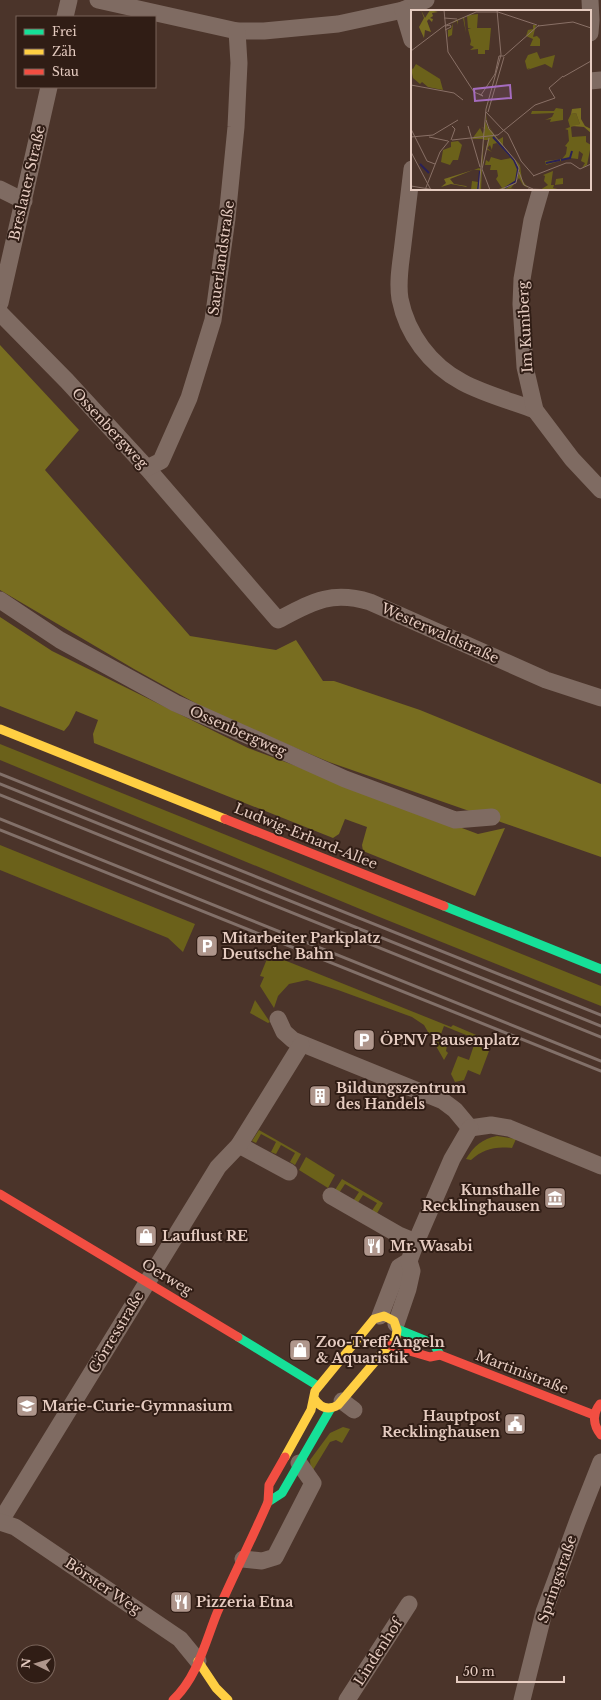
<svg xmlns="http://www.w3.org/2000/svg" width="601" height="1700" font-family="'Libre Baskerville',serif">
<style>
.green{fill:#6b611a}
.forest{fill:#786d20}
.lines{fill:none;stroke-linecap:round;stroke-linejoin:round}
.street{stroke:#7f6b62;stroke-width:17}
.fast{stroke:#16e098;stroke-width:9}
.slow{stroke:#ffcf43;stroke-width:9}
.jam{stroke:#f24e42;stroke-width:9}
.rail{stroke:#827069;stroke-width:3}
.labels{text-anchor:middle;stroke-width:4;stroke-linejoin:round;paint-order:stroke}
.street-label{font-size:14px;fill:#e5cbc0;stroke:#301d15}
.poi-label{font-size:14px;font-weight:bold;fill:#e5cbc0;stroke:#301d15;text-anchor:start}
.inset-river{fill:none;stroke:#2a2158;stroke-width:2}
.inset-road{fill:none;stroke:#897066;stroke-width:1}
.view{fill:#a56cbf;fill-opacity:0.15;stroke:#a56cbf;stroke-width:2}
.inset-edge{fill:none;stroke:#e5cbc0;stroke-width:2}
</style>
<rect width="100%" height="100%" fill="#4b342a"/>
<g class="green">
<path d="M0,744L601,986V1006L377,916L0,760Z"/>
<path d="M0,845L195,924L183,952L168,938L0,870Z"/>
<path d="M269,954L451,1027L453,1025L481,1037L478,1046L489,1051L480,1075L468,1070L464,1080L455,1082L451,1074L458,1056L469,1060L476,1039L444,1026L438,1042L447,1046L446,1051L448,1053L444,1060L424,1025L412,1017L338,990L307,980L289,984L278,996L274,1008L260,986L264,977L260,976Z"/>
<path d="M255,1000L270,1022L268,1023L250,1013Z"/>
<path d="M259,1130L301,1154L295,1165L290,1162L295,1153L281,1145L276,1154L271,1152L276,1142L261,1134L256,1143L252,1141Z"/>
<path d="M497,1136L516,1139L512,1148C495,1146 483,1149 471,1160L466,1159C474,1146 482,1139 497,1136Z"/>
<path d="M306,1157L335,1175L328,1188L299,1170Z"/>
<path d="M342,1179L383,1203L376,1215L371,1212L377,1203L363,1195L357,1204L353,1201L359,1192L345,1184L339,1193L335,1190Z"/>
<path d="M343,1427L350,1429L342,1443L336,1440L330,1442L313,1470L311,1471L310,1460L330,1433Z"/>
</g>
<g class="forest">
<path d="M0,345L79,430L45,470L190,636L276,650L296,640L323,681H334L420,710L601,784V857L329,762L217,715L134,669L0,590Z"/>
<path d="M0,617L52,651L248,748L478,834L505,828L475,896L363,851L362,845L367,827L345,819L339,834L333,838L94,743L93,734L98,720L76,711L69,725L64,731L0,706Z"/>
</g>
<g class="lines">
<g class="street">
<path d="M98,0L237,31H264L338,24L403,10L426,0"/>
<path d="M590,0L591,20L590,33"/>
<path d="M403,10L412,40"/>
<path d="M65,17L69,0"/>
<path d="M590,81L601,80"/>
<path d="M412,169C409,194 406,219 403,244C401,262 397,281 400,299C407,334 430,365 462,382C484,394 511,401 535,410"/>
<path d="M0,189L24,201"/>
<path d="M541,189L532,220L522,279L521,304L525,367L535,410L572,459L601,490"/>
<path d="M0,303L49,87"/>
<path d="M0,313L67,381L147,468L278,620C312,602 331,590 370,602L546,680L601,698"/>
<path d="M147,468L161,461L189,398L213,320L227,218L236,127L239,63L237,31"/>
<path d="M0,600L60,640L175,703L345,779L455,820L492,817"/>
<path d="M278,1019L284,1032L293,1040L443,1101L455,1110L470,1128"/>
<path d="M470,1128L491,1125L509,1128L601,1166"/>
<path d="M239,1145L289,1172"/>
<path d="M331,1196L399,1235L416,1242"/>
<path d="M380,1316L399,1267L409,1261"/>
<path d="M396,1324L408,1289L412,1271L409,1261L416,1242L452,1159L470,1128"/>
<path d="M342,1401L354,1410"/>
<path d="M0,1522L218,1167L239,1145L301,1045"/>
<path d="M0,1522L15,1527L180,1639L198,1661"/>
<path d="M243,1559L262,1561L275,1557L313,1483L299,1463"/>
<path d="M347,1700L409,1604"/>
<path d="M522,1700L544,1612L578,1520L601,1462"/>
</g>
<g class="fast">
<path d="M444,906L601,969"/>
<path d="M397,1329L434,1344L440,1355"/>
<path d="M238,1337L318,1386"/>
<path d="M268,1502L282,1493L331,1408"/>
</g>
<g class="slow">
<path d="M0,729L225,819"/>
<path d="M285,1457L311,1410L315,1391L374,1319L384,1316L394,1321L397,1330L396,1337L338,1405C328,1411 320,1408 314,1398"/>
<path d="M198,1661L216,1688L228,1700"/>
</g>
<g class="jam">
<path d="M225,819L444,906"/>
<path d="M0,1194L238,1337"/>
<path d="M389,1345L430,1357L440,1355L594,1415"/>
<path d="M600,1404C592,1414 593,1425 601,1435"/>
<path d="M173,1700C197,1678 205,1643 217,1613C233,1576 252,1539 268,1502L269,1485L285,1457"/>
</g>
<g class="rail">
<path d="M0,774L601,1015"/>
<path d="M0,784L601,1026"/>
<path d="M0,795L601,1037"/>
<path d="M0,819L601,1061"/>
<path d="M0,830L601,1071"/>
</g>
</g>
<defs>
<g id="parking-square" transform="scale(1.15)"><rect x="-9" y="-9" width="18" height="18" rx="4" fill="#af968c" stroke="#301d15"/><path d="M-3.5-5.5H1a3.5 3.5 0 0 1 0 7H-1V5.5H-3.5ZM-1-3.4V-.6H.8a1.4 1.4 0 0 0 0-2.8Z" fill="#fff"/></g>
<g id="building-square" transform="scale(1.15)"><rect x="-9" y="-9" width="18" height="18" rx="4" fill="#af968c" stroke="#301d15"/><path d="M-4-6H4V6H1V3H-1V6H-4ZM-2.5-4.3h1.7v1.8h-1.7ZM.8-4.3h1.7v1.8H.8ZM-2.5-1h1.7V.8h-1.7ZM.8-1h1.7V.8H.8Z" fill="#fff"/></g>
<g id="museum-square" transform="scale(1.15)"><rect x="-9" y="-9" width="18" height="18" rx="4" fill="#af968c" stroke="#301d15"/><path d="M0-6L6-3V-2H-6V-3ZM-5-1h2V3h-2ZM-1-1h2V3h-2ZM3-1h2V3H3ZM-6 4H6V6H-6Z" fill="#fff"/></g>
<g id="shop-square" transform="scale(1.15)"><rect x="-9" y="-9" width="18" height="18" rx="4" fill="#af968c" stroke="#301d15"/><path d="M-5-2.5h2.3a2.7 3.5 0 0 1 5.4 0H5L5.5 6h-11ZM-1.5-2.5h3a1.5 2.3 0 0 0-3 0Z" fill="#fff"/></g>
<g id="restaurant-square" transform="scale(1.15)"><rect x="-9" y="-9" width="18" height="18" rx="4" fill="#af968c" stroke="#301d15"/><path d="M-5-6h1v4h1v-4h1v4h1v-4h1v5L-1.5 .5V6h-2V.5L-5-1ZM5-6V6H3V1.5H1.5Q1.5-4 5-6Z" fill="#fff"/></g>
<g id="school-square" transform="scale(1.15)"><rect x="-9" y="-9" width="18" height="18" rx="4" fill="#af968c" stroke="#301d15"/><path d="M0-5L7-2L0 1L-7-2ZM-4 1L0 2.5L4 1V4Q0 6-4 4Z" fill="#fff"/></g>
<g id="civic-square" transform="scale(1.15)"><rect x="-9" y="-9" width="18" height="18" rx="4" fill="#af968c" stroke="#301d15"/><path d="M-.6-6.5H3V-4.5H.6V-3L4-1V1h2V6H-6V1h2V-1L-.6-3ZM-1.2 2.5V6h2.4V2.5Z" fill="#fff"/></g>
</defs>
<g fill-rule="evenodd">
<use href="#parking-square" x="207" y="946"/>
<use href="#parking-square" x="364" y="1040"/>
<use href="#building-square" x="320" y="1096"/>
<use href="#museum-square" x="555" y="1198"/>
<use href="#shop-square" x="146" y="1236"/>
<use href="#restaurant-square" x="374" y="1246"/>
<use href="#shop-square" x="300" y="1350"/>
<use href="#school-square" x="27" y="1406"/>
<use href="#civic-square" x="515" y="1424"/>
<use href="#restaurant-square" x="181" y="1602"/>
</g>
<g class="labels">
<g class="street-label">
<text transform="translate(27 183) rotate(-77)" y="5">Breslauer Straße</text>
<text transform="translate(221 258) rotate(-82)" y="5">Sauerlandstraße</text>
<text transform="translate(525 327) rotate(-93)" y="5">Im Kuniberg</text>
<text transform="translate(110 428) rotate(47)" y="5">Ossenbergweg</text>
<text transform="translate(440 633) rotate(24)" y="5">Westerwaldstraße</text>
<text transform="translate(238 731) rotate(24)" y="5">Ossenbergweg</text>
<text transform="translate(306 836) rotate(22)" y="5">Ludwig-Erhard-Allee</text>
<text transform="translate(167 1277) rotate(31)" y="5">Oerweg</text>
<text transform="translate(116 1332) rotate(-59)" y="5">Görresstraße</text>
<text transform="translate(522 1372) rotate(21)" y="5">Martinistraße</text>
<text transform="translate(557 1579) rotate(-71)" y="5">Springstraße</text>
<text transform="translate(103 1586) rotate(34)" y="5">Börster Weg</text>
<text transform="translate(378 1652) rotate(-57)" y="5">Lindenhof</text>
</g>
<g class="poi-label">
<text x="222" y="943">Mitarbeiter Parkplatz<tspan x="222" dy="16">Deutsche Bahn</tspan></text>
<text x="380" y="1045">ÖPNV Pausenplatz</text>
<text x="336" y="1093">Bildungszentrum<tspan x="336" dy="16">des Handels</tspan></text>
<text x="540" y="1195" text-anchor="end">Kunsthalle<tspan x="540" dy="16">Recklinghausen</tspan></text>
<text x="162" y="1241">Lauflust RE</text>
<text x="390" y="1251">Mr. Wasabi</text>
<text x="316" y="1347">Zoo-Treff Angeln<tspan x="316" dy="16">&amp; Aquaristik</tspan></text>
<text x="42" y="1411">Marie-Curie-Gymnasium</text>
<text x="500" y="1421" text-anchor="end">Hauptpost<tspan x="500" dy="16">Recklinghausen</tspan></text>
<text x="196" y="1607">Pizzeria Etna</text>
</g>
</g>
<g transform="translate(411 10)">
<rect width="180" height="180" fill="#4b342a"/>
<path d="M67,4L66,18H80L78,40H74V44H67V39L59,40L63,37L59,35L60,31L57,19L60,18H57L56,6L53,7L55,23L52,8L47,10V15L46,11L42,13L41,25L37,27V20L40,19L42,13L43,11L58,5ZM122,15H125L122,27L126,26L129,29V36H119L122,29L115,26L117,20L122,19ZM126,42L129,49L144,45L141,58L134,54L122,58L120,49L122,58L116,60L119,58L116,59L114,51L117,45ZM5,54L29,69L32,80L17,77L11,72L9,74L2,68L0,58L2,59ZM145,98L152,99V110L139,112L140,109L134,110L141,107L143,103L120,104L121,101H143ZM75,102L74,111L77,118L81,122L76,113L75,110V104L76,113L84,126L87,130L92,127V136L109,155L111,170L117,178L112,175L108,168L100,178H104L84,180L91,178L85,169L87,166L86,160H79L80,155H74L75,150L78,152L80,147L90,150L100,148L86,133L82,134L81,139V140L79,135L76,138L81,142L75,139L77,130H73L71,159L70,153L73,129H61L69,118L72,124L74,119L70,117L73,118ZM165,103L169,114L160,117L161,127L175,126V132L180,135L176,155L171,158L174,153L170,151L172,144L168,141L167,149L159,148L135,155L134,151L151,149L155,144L156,137L154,136L158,131L157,120L154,119L159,117L157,110L160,104ZM47,131L51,135L47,150H42L39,155L30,152L32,140L40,137V132ZM68,158L71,160L70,180H60L61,171L67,172L68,169L69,160H63ZM142,161L140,175H144L145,169L152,168V174L143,175L142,178L151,180H129L137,175L133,171L134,166L132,165Z" fill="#6b611a"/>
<path d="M10,0L14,8L19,0L27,2L21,3L22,6L19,8L22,9L21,12L18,9L16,11L20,22L14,20L13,28L8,17L13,8ZM170,98V109L174,116L180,119V123L173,117L161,116L169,114L165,103L160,104L161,99ZM62,160L39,169L43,174L55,176L56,177L40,174L30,177L35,173L33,169Z" fill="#786d20"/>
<path class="inset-river" d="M82,127L103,150L107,159L105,171L94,178M150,150L159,148L161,141M135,153L149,150M9,154L18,163M67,180L69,161"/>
<path class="inset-road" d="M33,0L37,42L63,82L70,85L72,86L68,84M33,8L46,9M127,16L162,12L180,18M34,20L40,17L39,15L35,16M0,41L33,16L65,2H87L126,15M93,46L128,15M152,67L180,51M0,75L43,83L52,90M70,85L84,64L88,46H93M75,102L92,120M77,102L93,47M75,110L78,119L104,150L108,158L105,173L88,180M57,116L69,157M0,119L16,151L24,154M91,119L97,124L110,151L123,166M0,127L22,125L47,110M18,127L37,131M78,128L71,159L79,180M40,130L44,119L41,116M41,130L87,125L124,95L144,88L138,78L152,66M0,142L20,180M108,162L113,175L122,179M122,166L155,153H160L169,159L180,154M0,176L24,180M117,179L147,180M14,180L29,142L38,131M68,180L75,99L90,45L86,0"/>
<path class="view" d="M99,75L100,88L64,91L63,79Z"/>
<rect width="180" height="180" class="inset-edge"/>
</g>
<rect x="16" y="16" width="140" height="72" fill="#301d15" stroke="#786359"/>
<rect x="24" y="29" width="20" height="6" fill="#16e098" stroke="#786359"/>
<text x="52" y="36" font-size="12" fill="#e5cbc0">Frei</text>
<rect x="24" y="49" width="20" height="6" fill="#ffcf43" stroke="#786359"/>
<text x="52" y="56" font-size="12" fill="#e5cbc0">Zäh</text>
<rect x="24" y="69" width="20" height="6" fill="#f24e42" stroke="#786359"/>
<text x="52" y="76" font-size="12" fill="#e5cbc0">Stau</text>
<g transform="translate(36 1664) rotate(275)"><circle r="19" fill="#301d15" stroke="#786359"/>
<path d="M0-3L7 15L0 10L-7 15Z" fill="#af968c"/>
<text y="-6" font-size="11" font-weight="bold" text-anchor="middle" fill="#e5cbc0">N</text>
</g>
<path d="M457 1676v6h107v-6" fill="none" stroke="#e5cbc0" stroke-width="2"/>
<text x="463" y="1676" font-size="12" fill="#e5cbc0" stroke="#301d15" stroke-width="3" paint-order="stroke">50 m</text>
</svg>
